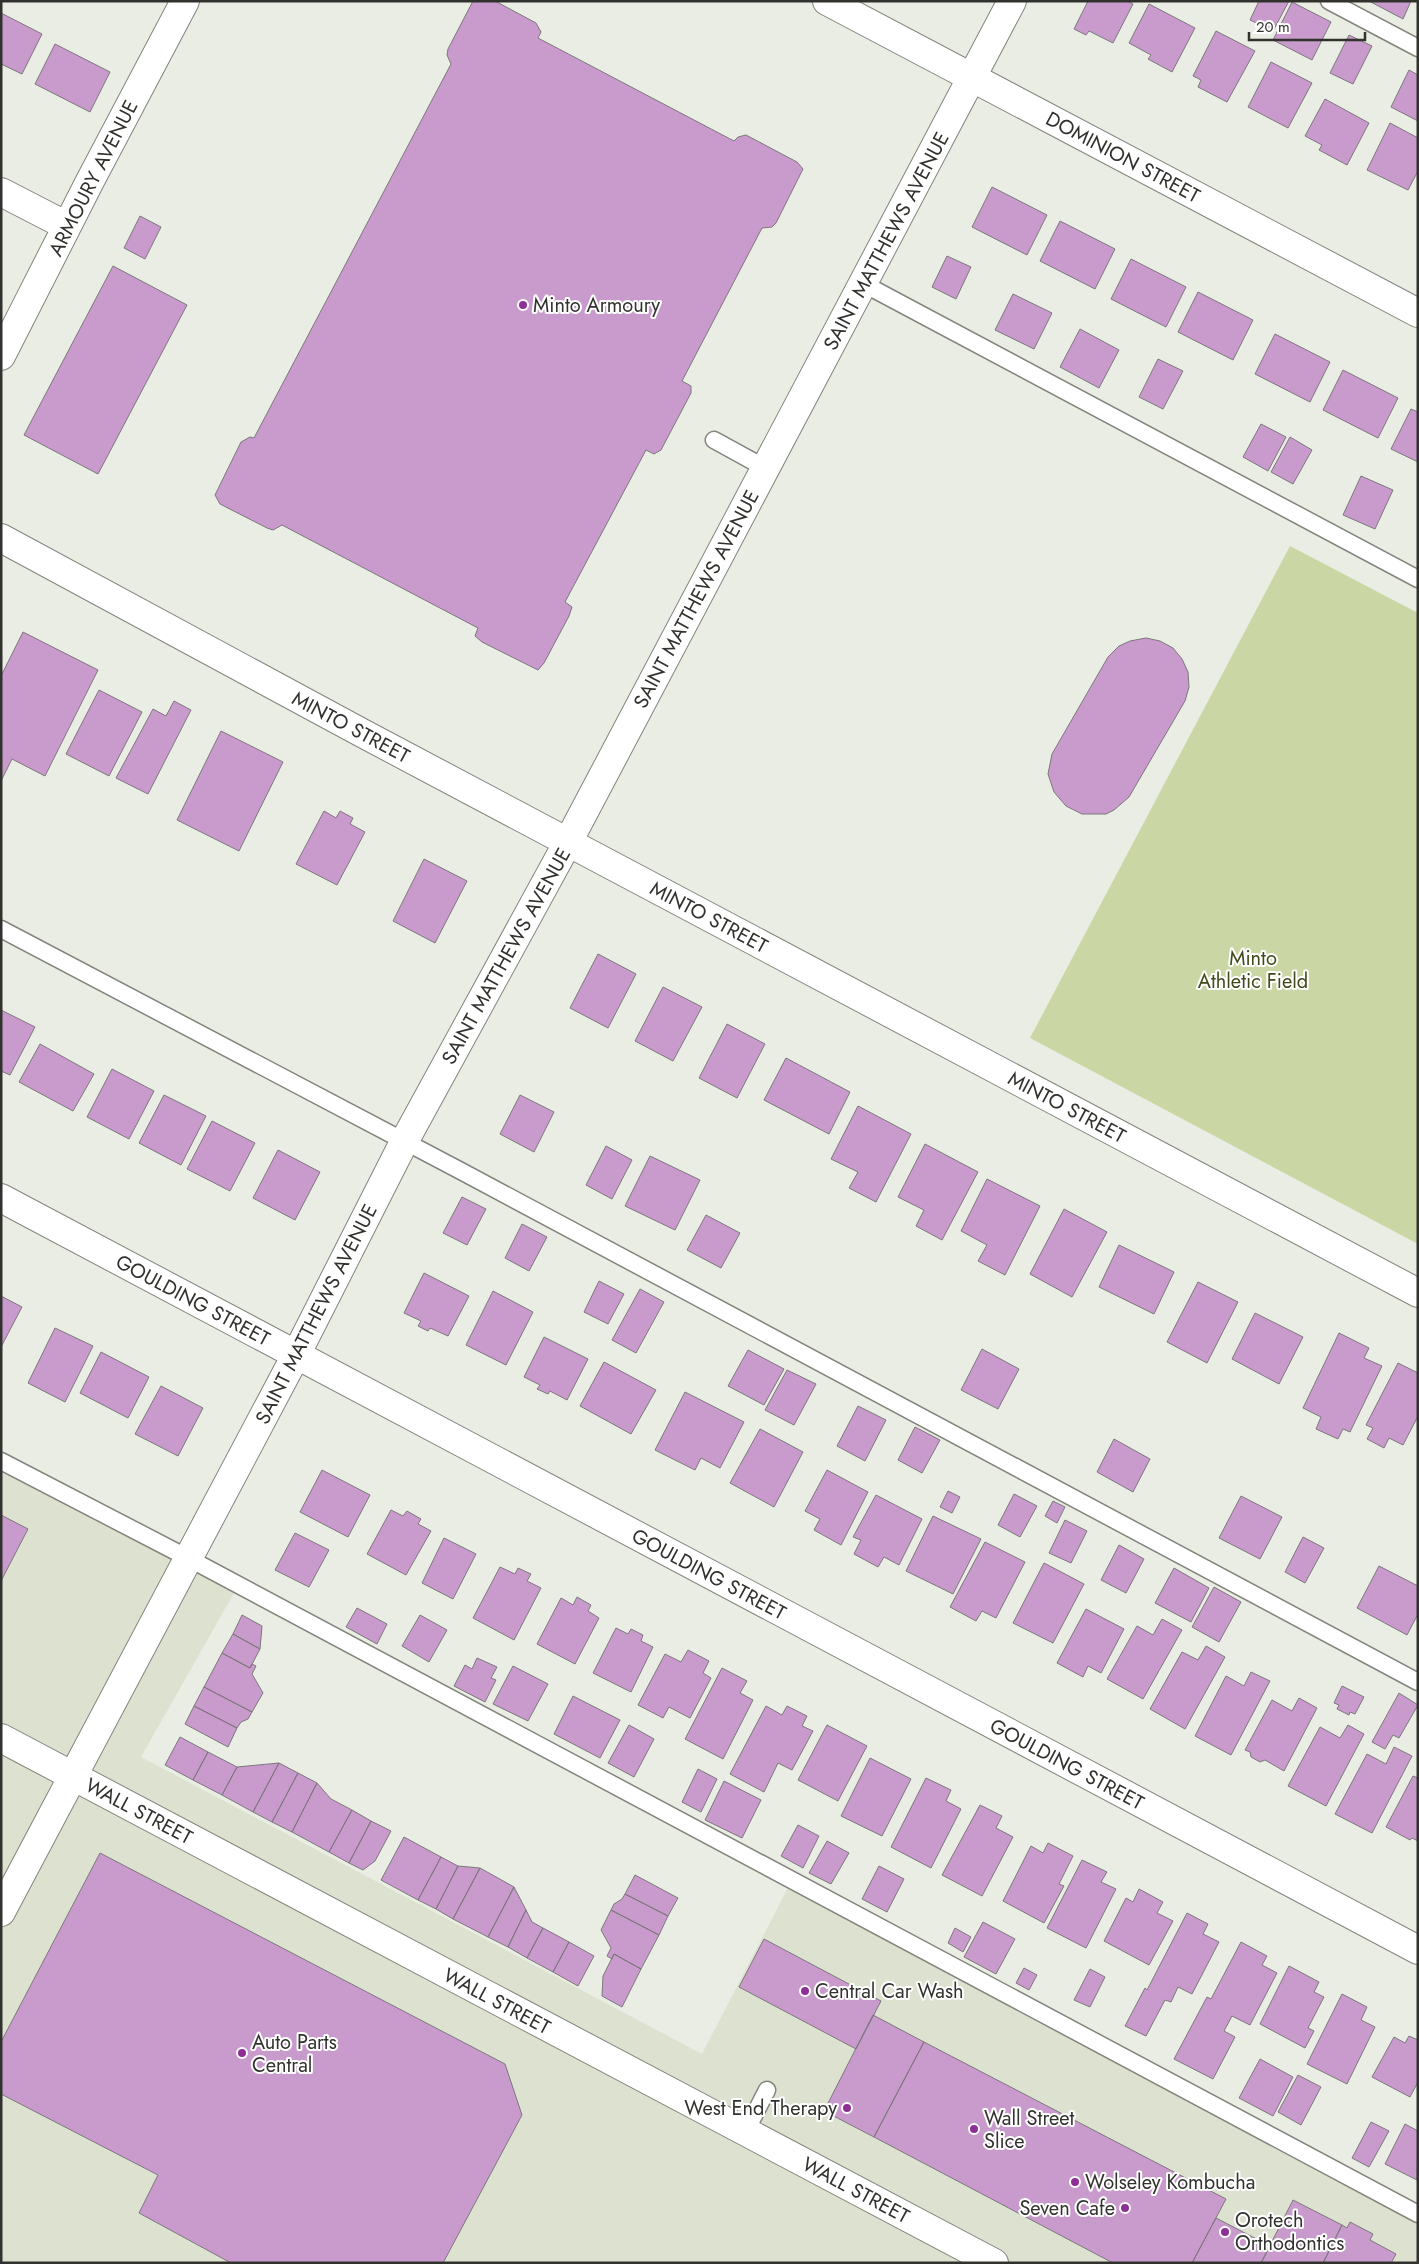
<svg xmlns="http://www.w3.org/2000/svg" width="1419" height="2264" viewBox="0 0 1419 2264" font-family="Jost,sans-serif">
<rect width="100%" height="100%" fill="#eaede3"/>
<!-- built -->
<path fill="#dde1d0" d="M1,1466L238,1586L141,1757L702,2054L791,1882L1418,2218V2263H1Z"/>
<!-- green -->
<path fill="#cbd6a5" d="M1290,546L1418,613V1244L1030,1038Z"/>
<!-- building -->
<path fill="#c99bcd" stroke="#7d777d" d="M473,1H495L536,23L541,32L538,38L734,141L738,137L746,135L797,162L803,169L776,223L772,227L762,228L682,381L691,386V393L661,450L654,454L646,450L565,602L572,607L569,616L544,663L538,670L482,642L475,636L478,628L282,525L273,530L267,528L220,504L215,495L241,442L250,437L254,438L451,64L447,55L448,49Z
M1088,1H1127L1133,4L1113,43L1089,31L1086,35L1074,29Z
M1259,1H1289L1273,31L1250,20Z
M1369,1H1411L1403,19Z
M1292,2L1331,22L1312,60L1273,40Z
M1149,4L1195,28L1172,72L1148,59L1151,55L1129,43Z
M1,13L42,34L22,74L1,64Z
M1216,31L1255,51L1227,102L1198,87L1201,80L1193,76Z
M1349,35L1372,46L1353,84L1330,73Z
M55,44L110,72L90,112L35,84Z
M1271,62L1312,83L1288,128L1248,107Z
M1409,70L1418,75V121L1391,107Z
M1325,99L1369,123L1347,165L1319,150L1322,145L1305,136Z
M1390,123L1418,138V171L1408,190L1367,170Z
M992,187L1047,215L1027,255L972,227Z
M140,216L161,227L145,259L124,248Z
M1060,221L1115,249L1095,289L1040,261Z
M947,256L971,267L956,299L932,287Z
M1131,259L1186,287L1166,327L1111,299Z
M113,266L187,305L98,474L24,435Z
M1198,292L1253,320L1233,360L1178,332Z
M1013,294L1052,313L1034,349L995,330Z
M1080,329L1119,350L1099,388L1060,367Z
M1275,334L1330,362L1310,402L1255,374Z
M1158,359L1183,371L1163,409L1139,397Z
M1343,370L1398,398L1378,438L1323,410Z
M1411,409L1418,412V462L1391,449Z
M1261,424L1286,437L1268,471L1243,457Z
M1290,437L1312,450L1293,484L1271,472Z
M1361,476L1393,490L1375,529L1343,515Z
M23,632L98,670L45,776L12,759L1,781V676Z
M1146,638L1160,641L1173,648L1182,659L1188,672L1189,687L1185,701L1129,797L1114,810L1106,814H1082L1066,806L1054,792L1048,774L1052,754L1108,657L1119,646L1130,641Z
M99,690L142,712L109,776L66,754Z
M174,701L191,710L148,794L116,778L153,709L166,716Z
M221,731L283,762L239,851L177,820Z
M324,811L336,818L340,811L353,818L350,824L365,832L337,885L296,864Z
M424,859L467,881L435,943L393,921Z
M598,954L636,974L608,1028L570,1008Z
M663,987L702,1007L673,1061L635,1041Z
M1,1010L35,1027L10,1075L1,1071Z
M727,1024L765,1044L737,1098L699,1078Z
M40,1044L94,1074L73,1111L19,1082Z
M786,1058L850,1092L829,1134L764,1100Z
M112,1069L154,1091L129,1139L87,1117Z
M164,1095L206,1116L181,1165L139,1143Z
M520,1095L554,1112L534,1152L500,1134Z
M858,1106L911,1134L876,1202L849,1188L858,1172L831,1159Z
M212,1121L255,1143L230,1191L187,1169Z
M925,1144L978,1172L942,1240L916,1226L924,1210L898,1197Z
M606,1146L632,1160L612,1199L586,1185Z
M278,1150L320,1172L295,1220L253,1198Z
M650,1156L700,1180L675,1230L625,1206Z
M987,1179L1040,1206L1005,1275L978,1261L987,1245L961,1231Z
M462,1197L486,1209L467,1245L443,1233Z
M1064,1209L1107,1232L1072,1297L1030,1274Z
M706,1215L740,1233L721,1268L687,1250Z
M522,1224L547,1237L529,1271L505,1258Z
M1119,1245L1174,1272L1154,1314L1099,1287Z
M424,1273L469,1296L448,1336L430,1328L428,1331L418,1326L421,1321L404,1313Z
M599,1281L624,1294L608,1324L584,1312Z
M1198,1282L1238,1302L1207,1363L1167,1342Z
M640,1289L664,1302L636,1353L612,1340Z
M493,1291L533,1312L506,1365L466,1345Z
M1,1296L22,1307L1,1347Z
M1255,1313L1303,1337L1279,1384L1232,1359Z
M55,1328L93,1346L65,1402L28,1383Z
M1339,1333L1369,1348L1364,1358L1382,1366L1350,1432L1343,1429L1338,1439L1316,1429L1321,1417L1303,1408Z
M544,1337L588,1359L567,1400L550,1391L548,1394L537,1389L540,1385L524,1377Z
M982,1349L1019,1369L998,1409L961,1390Z
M748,1350L784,1369L764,1405L728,1386Z
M101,1352L149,1377L128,1418L80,1393Z
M604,1362L656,1390L631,1434L580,1406Z
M1398,1363L1418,1373V1416L1403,1445L1389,1438L1384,1448L1367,1439L1373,1428L1366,1425Z
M787,1370L816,1384L794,1425L765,1410Z
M161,1386L203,1408L178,1456L135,1434Z
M685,1392L744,1422L720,1468L701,1458L695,1470L655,1450Z
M858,1406L886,1420L865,1461L837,1446Z
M915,1427L940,1440L922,1473L898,1460Z
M760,1429L803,1452L774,1507L730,1483Z
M1114,1439L1150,1459L1133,1492L1097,1472Z
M322,1470L370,1495L348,1537L300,1512Z
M827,1470L868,1492L841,1545L814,1530L820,1519L805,1511Z
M948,1491L960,1497L952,1513L940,1507Z
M1014,1494L1037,1506L1020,1537L998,1525Z
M876,1495L922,1519L899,1565L884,1557L878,1567L854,1554L861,1540L853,1537Z
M1241,1496L1282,1517L1260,1559L1219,1538Z
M1053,1501L1065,1507L1057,1523L1045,1516Z
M391,1510L403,1516L407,1511L421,1519L418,1524L431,1531L406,1575L367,1554Z
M1,1515L28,1529L1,1581Z
M933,1516L981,1539L953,1594L906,1571Z
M1065,1520L1087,1531L1071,1563L1049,1553Z
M295,1533L329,1550L309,1587L275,1570Z
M1303,1537L1324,1548L1305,1583L1285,1572Z
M444,1538L476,1554L453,1599L422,1583Z
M985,1542L1025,1562L996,1618L982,1611L976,1621L950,1607Z
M1119,1545L1144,1559L1126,1593L1101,1580Z
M1044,1563L1084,1584L1053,1643L1013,1623Z
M1379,1566L1418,1586V1614L1407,1635L1357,1608Z
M500,1567L515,1574L518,1568L531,1574L527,1581L541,1588L514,1640L473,1618Z
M1174,1568L1209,1588L1191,1622L1155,1603Z
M1214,1587L1241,1602L1219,1642L1192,1627Z
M577,1597L591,1605L588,1611L599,1618L575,1664L537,1644L561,1598L573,1605Z
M357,1608L387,1624L377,1644L346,1627Z
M1086,1609L1124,1629L1101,1673L1088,1666L1083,1677L1057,1663Z
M242,1615L262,1626L260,1649L233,1634Z
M420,1615L447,1630L429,1662L402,1646Z
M1162,1619L1182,1630L1143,1699L1107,1679L1137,1626L1153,1635Z
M616,1628L628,1634L631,1629L643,1635L641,1641L653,1647L631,1692L593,1673Z
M233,1634L260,1649L250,1668L222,1653Z
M1206,1646L1225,1657L1185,1729L1150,1709L1182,1652L1198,1660Z
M688,1650L709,1661L703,1673L711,1678L690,1718L669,1707L663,1718L638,1705L665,1654L681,1662Z
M222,1653L250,1668L252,1664L256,1666L252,1674L263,1693L252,1712L204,1687Z
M477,1658L497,1667L491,1678L496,1680L485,1702L454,1686L465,1665L472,1669Z
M513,1666L548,1684L528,1721L493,1704Z
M722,1668L747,1681L740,1693L753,1700L723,1759L685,1739Z
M1251,1672L1270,1681L1231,1755L1195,1736L1226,1676L1244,1686Z
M1342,1686L1364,1697L1355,1714L1350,1712L1349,1715L1337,1709L1339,1705L1334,1703Z
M204,1687L252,1712L248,1719L241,1722L237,1728L194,1706Z
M1399,1693L1418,1705L1399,1738L1393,1735L1385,1749L1372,1742Z
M573,1696L620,1720L600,1758L554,1734Z
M1299,1698L1317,1708L1284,1771L1265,1760L1260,1762L1251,1757L1250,1752L1245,1750L1272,1700L1292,1711Z
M194,1706L237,1728L228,1747L185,1724Z
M766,1706L782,1715L787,1706L807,1716L802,1726L813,1731L792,1770L778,1763L764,1792L730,1774Z
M629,1725L654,1739L634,1777L608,1763Z
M827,1725L867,1746L838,1801L798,1780Z
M1348,1725L1364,1734L1326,1806L1288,1786L1320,1727L1340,1738Z
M180,1737L208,1752L193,1780L165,1765Z
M1394,1747L1412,1756L1372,1833L1335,1814L1367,1754L1386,1764Z
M208,1752L237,1767L222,1795L193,1780Z
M870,1758L911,1779L882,1836L841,1816Z
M279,1763L298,1773L272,1822L253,1812Z
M279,1763L253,1812L222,1795L237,1767Z
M698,1769L717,1779L701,1812L682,1802Z
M298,1773L317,1783L292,1832L272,1822Z
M1413,1776L1418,1778V1841L1412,1838L1410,1840L1386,1827Z
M926,1778L951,1790L946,1801L961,1809L931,1868L891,1847Z
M724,1781L761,1800L742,1838L705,1820Z
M317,1783L331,1799L352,1810L329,1852L292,1832Z
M980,1805L1002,1816L996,1828L1013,1837L982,1896L942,1875Z
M352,1810L371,1821L349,1863L329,1852Z
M371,1821L391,1831L375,1861L363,1870L349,1863Z
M798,1825L819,1836L803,1868L781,1856Z
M404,1837L441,1857L418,1900L381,1880Z
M827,1841L849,1853L831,1884L809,1873Z
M1048,1843L1073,1856L1059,1884L1064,1886L1044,1923L1003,1901L1031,1846L1043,1853Z
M100,1853L505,2064L522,2115L443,2263H231L139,2213L158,2175L1,2094V2042Z
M441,1857L458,1866L436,1909L418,1900Z
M1082,1860L1107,1872L1101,1882L1116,1889L1086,1948L1047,1928Z
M458,1866L480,1868L453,1919L436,1909Z
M879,1866L904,1879L887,1912L862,1899Z
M480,1868L514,1887L488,1937L453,1919Z
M635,1875L678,1898L668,1916L625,1894Z
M514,1887L526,1910L508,1947L488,1937Z
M1139,1889L1163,1902L1157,1913L1173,1921L1149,1965L1104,1941L1126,1898L1133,1902Z
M625,1894L668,1916L659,1935L611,1910L614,1904L622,1899Z
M526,1910L532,1922L543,1928L527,1958L508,1947Z
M611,1910L659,1935L641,1969L614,1954L612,1959L607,1956L611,1948L601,1930Z
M1187,1913L1208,1924L1203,1934L1219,1942L1192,1994L1178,1987L1171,2002L1165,2000L1146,2036L1125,2026L1145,1988L1147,1990Z
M983,1922L1015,1939L996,1974L964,1957Z
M543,1928L569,1942L553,1972L527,1958Z
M955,1928L971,1937L963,1952L948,1943Z
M764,1939L881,2001L856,2049L739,1987Z
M569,1942L594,1956L578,1986L553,1972Z
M1241,1942L1267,1956L1262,1965L1277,1973L1250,2025L1232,2016L1224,2031L1235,2037L1213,2079L1174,2059L1207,1997L1211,1999Z
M614,1954L641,1969L622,2007L602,1996L603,1976Z
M1289,1966L1319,1982L1314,1992L1324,1997L1308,2028L1314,2031L1305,2048L1260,2024Z
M1024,1968L1037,1975L1029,1990L1016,1983Z
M1090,1969L1105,1977L1090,2007L1074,2000Z
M1342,1994L1367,2007L1361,2020L1375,2027L1347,2084L1307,2064Z
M873,2015L924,2042L874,2137L824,2111Z
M1409,2036L1418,2040V2082L1410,2097L1372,2077L1394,2037L1405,2043Z
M924,2042L1226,2199L1192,2263H1113L874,2137Z
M1260,2059L1293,2077L1273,2116L1239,2098Z
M1298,2075L1321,2087L1301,2125L1278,2112Z
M1371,2122L1389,2131L1369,2167L1352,2158Z
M1405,2124L1418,2131L1417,2180L1385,2164Z
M1293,2200L1342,2225L1323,2263H1261Z
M1216,2218L1270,2246L1261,2263H1192Z
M1350,2222L1373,2234L1370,2240L1396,2254L1391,2263H1323L1342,2225L1347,2228Z"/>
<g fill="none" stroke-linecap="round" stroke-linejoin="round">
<!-- lane casing -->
<g stroke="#83857c" stroke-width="19">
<path id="lane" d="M1329,1L1418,48
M864,284L1418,579
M714,440L765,468
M1,929L459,1170L1418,1682
M1,1461L188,1558L1418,2214
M746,2131L767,2090"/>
</g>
<!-- street casing -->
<g stroke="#83857c" stroke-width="30">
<path id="street" d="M827,1L1418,313
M1,192L67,226
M1,356L90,181L185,1
M1,538L364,734L1418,1293
M1,1198L1418,1950"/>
</g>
<!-- secondary casing -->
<g stroke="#83857c" stroke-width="30">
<path id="secondary" d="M1,1738L994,2263
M1,1912L296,1355L404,1142L568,842L1012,1"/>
</g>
<!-- lane -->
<use href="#lane" stroke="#fff" stroke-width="16"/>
<!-- street -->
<use href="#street" stroke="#fff" stroke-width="28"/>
<!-- secondary -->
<use href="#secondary" stroke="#fff" stroke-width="28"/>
</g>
<!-- markers -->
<g fill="#8e2f98" stroke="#fff" stroke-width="2">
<circle cx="523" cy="305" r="5"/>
<circle cx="805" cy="1991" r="5"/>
<circle cx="242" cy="2053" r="5"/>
<circle cx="847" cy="2108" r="5"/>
<circle cx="974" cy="2129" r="5"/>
<circle cx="1075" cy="2182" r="5"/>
<circle cx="1125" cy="2208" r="5"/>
<circle cx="1225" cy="2232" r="5"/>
</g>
<g text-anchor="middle" stroke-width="4" stroke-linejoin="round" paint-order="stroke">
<!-- street labels -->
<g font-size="20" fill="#31322e" stroke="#fff">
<text transform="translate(1123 157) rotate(28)" y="7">DOMINION STREET</text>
<text transform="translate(93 178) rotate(-63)" y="7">ARMOURY AVENUE</text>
<text transform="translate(886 241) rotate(-62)" y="7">SAINT MATTHEWS AVENUE</text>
<text transform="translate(696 599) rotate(-62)" y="7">SAINT MATTHEWS AVENUE</text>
<text transform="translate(351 727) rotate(28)" y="7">MINTO STREET</text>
<text transform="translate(709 917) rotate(28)" y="7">MINTO STREET</text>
<text transform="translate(506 956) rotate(-61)" y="7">SAINT MATTHEWS AVENUE</text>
<text transform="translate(1067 1107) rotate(28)" y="7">MINTO STREET</text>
<text transform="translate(193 1300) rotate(28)" y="7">GOULDING STREET</text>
<text transform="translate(316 1314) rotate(-63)" y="7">SAINT MATTHEWS AVENUE</text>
<text transform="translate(709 1574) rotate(28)" y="7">GOULDING STREET</text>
<text transform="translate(1067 1764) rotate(28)" y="7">GOULDING STREET</text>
<text transform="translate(139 1811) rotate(28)" y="7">WALL STREET</text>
<text transform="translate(497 2001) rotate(28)" y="7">WALL STREET</text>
<text transform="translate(856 2190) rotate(28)" y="7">WALL STREET</text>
</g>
<!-- poi labels -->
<g font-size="20" fill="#31322e" stroke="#fff" text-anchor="start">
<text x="533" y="312">Minto Armoury</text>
<text x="815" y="1998">Central Car Wash</text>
<text x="252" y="2049">Auto Parts<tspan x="252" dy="23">Central</tspan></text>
<text x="837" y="2115" text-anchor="end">West End Therapy</text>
<text x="984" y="2125">Wall Street<tspan x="984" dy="23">Slice</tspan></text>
<text x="1085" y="2189">Wolseley Kombucha</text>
<text x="1115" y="2215" text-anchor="end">Seven Cafe</text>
<text x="1235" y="2227">Orotech<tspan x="1235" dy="23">Orthodontics</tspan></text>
</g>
<!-- park labels -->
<g font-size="20" fill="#41491a" stroke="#fff">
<text x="1253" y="965">Minto<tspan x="1253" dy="23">Athletic Field</tspan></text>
</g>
</g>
<!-- border -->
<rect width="1419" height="2264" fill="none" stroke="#31322e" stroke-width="5"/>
<!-- scale -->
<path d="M1249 32v8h116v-8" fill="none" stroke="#31322e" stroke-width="2.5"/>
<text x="1256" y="32" font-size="15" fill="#31322e" stroke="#ffffff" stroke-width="4" paint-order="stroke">20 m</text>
</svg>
